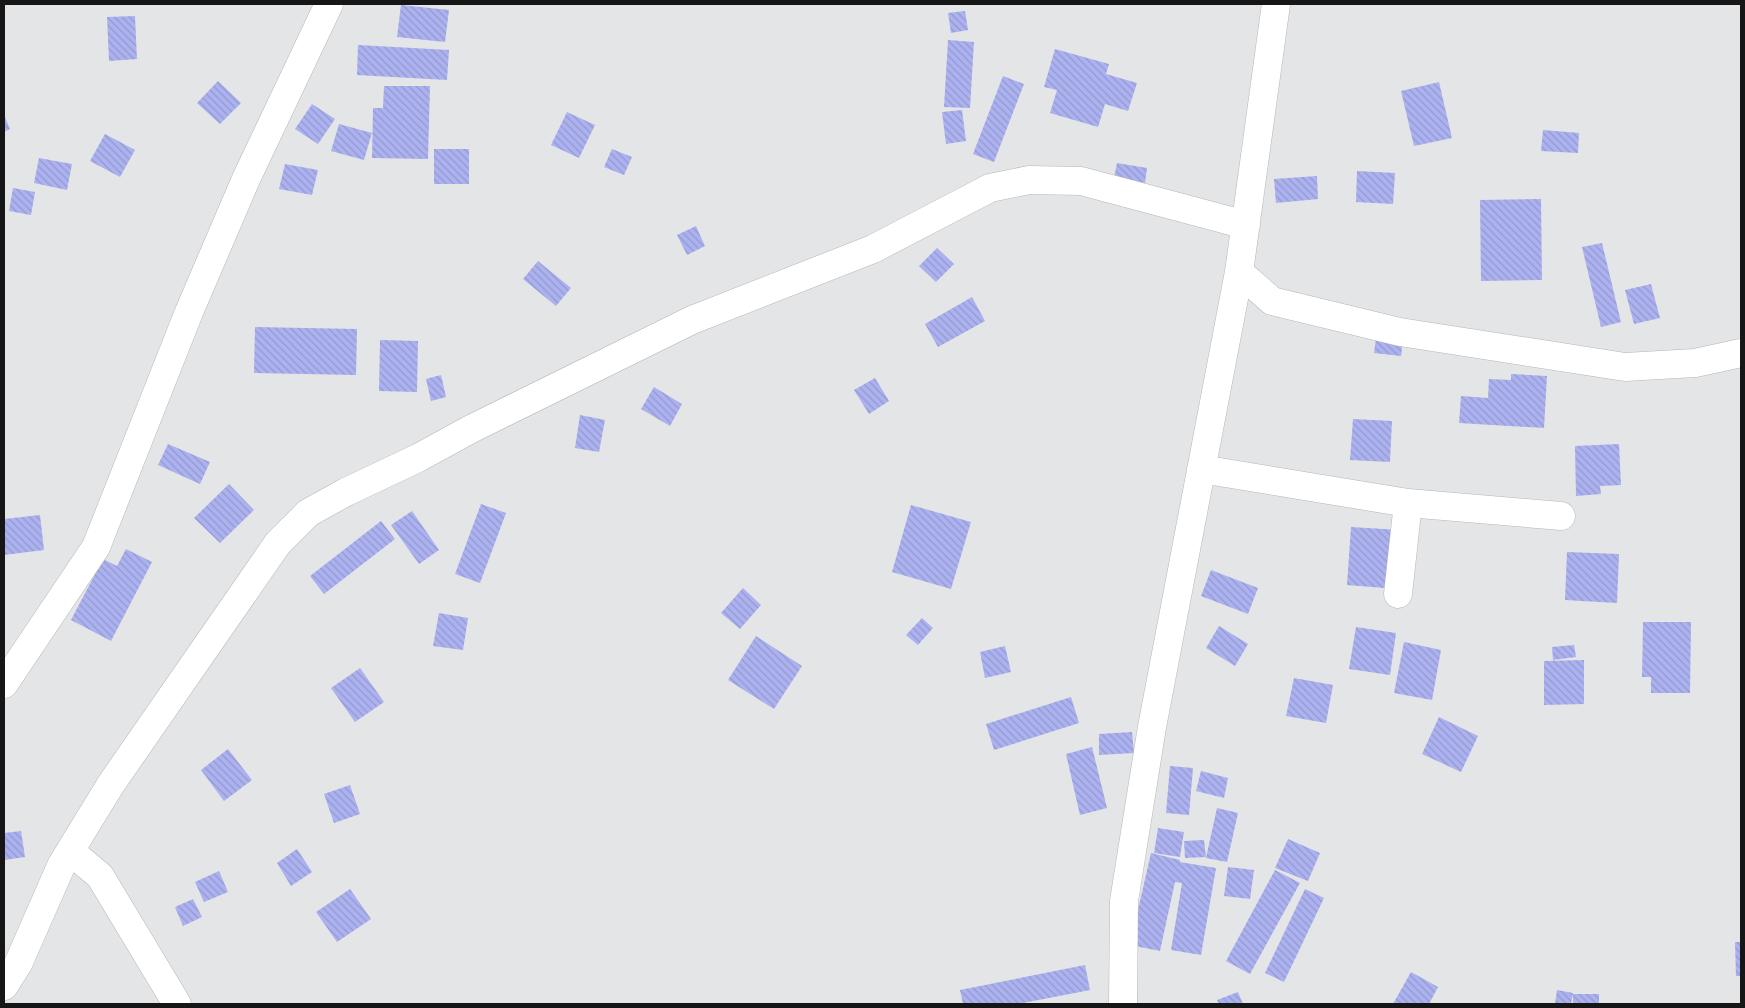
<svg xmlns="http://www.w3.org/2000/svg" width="1745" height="1008" viewBox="0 0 1745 1008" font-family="Inter,sans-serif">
<defs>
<pattern id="building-back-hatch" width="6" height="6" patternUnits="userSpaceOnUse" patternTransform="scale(1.25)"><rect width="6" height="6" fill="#acb2f0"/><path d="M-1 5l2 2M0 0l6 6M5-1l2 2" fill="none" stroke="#9398cd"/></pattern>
</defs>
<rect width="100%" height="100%" fill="#e4e5e7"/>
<!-- building -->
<path fill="url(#building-back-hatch)" d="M401,5L449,10L445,42L397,37Z
M965,11L968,30L951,33L948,13Z
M135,16L137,59L109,61L107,17Z
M948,40L974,42L970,108L944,107Z
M358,45L449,50L447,80L357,75Z
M1055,49L1109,64L1106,74L1137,83L1128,111L1105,104L1098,127L1050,113L1057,90L1044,87Z
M1003,76L1024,84L994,162L973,154Z
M218,81L241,103L220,124L197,103Z
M1439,82L1452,138L1414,146L1401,91Z
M384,86H430L428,159L372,158L373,108H383Z
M312,104L335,119L318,144L295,129Z
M962,110L966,141L946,144L942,112Z
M567,112L595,125L579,158L551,145Z
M4,115L10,129L4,132Z
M339,124L372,133L364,160L331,151Z
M1543,130L1579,133L1578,153L1541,151Z
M105,134L135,150L120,177L90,161Z
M434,149H469V184H434Z
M612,149L632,157L624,175L604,167Z
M39,158L72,164L67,190L34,183Z
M1117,163L1147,168L1145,183L1114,178Z
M285,164L318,170L312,195L279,189Z
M1357,171L1395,173L1393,204L1356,202Z
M1317,176L1318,199L1276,203L1274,179Z
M13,188L35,192L31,215L9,211Z
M1541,199L1542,280L1481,281L1480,200Z
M696,226L705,246L687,255L677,235Z
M1602,243L1621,322L1601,327L1582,247Z
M937,248L954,264L936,282L919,266Z
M538,261L571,288L556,306L523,279Z
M1651,284L1660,318L1634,324L1625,290Z
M972,297L985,321L938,347L925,324Z
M255,327L357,329L356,375L254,373Z
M1376,338L1403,340L1401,356L1374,353Z
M380,340L418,341L417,392L379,391Z
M1511,374L1547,376L1544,428L1459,423L1461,396L1488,398L1489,379L1511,380Z
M441,375L446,397L431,401L426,379Z
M875,378L889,401L869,414L854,390Z
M654,387L682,404L670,426L641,409Z
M580,415L605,420L599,452L575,448Z
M1353,419L1392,421L1390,462L1350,460Z
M168,444L210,462L200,484L158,465Z
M1619,444L1621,485L1600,486L1601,494L1576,496L1575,446Z
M229,484L254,510L220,543L194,518Z
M481,504L506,513L480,583L455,574Z
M911,505L971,522L951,589L892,572Z
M412,511L439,550L419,564L391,525Z
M40,515L44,550L4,555V519Z
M381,521L395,539L324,594L310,576Z
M1351,527L1400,530L1397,589L1347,585Z
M126,549L152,562L111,641L71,620L103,559L117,566Z
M1567,552L1619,554L1617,603L1565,600Z
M1211,570L1258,588L1248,614L1201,596Z
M743,588L761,605L740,629L721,613Z
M439,613L468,618L463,650L433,646Z
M922,618L933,628L918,645L906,635Z
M1643,622H1691L1690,693H1651V677H1642Z
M1219,626L1248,644L1235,666L1206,648Z
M1356,627L1396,633L1390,675L1349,669Z
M756,636L802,666L774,709L728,680Z
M1404,642L1441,650L1432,700L1394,693Z
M1574,645L1576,657L1553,660L1552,647Z
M1005,646L1011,672L985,678L980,652Z
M1584,660V704L1544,705V661Z
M360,668L384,702L355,722L331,688Z
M1294,678L1333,685L1326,723L1286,716Z
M1071,697L1079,723L994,750L986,724Z
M1439,717L1478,736L1461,772L1422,754Z
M1132,732L1134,753L1099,755V734Z
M1092,747L1107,808L1080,815L1066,754Z
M228,749L252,780L224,801L201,770Z
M1170,766L1193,768L1189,815L1166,813Z
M1201,771L1228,778L1224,798L1196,791Z
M350,785L360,814L334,823L324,794Z
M1217,808L1238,813L1227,862L1206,858Z
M1158,828L1184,832L1180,857L1154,853Z
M21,831L25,857L4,860V833Z
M1288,839L1320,853L1308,881L1275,868Z
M1204,840L1206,857L1185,858L1184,841Z
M297,849L312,872L291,886L277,863Z
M1151,853L1180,860V862L1216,868L1201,955L1171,950L1182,883L1175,882L1160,951L1130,945Z
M1228,867L1254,870L1250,899L1224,896Z
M1275,870L1300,883L1250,974L1226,961Z
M219,871L228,892L204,902L195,882Z
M350,889L371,919L337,942L316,912Z
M1305,889L1324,898L1284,982L1265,973Z
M193,899L202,917L183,926L175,907Z
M1735,942H1741V976H1736Z
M1085,965L1090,990L1018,1004H963L960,990Z
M1411,972L1438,987L1429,1004H1393Z
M1557,990L1573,993L1571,1004H1555Z
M1238,992L1243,1004H1219L1217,1000Z
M1573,994H1599V1004H1573Z"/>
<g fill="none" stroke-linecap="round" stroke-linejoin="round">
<!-- street casing -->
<g stroke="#b6b6b9" stroke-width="29">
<path id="street" d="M1239,272L1272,301L1400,332L1625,367L1695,363L1741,353
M1201,469L1408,503L1561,516
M1398,594L1408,503
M4,684L96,547L189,312L246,179L329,4
M70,851L100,876L177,1004
M4,986L18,964L62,864L111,784L278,543L308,513L346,492L418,458L471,429L692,320L873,249L990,188L1029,180L1081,181L1246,225
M1123,1004L1124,901L1152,727L1239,272L1276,4"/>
</g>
<!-- street -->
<use href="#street" stroke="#fff" stroke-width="28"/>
</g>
<!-- border -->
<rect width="1745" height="1008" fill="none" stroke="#161617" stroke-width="10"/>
</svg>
